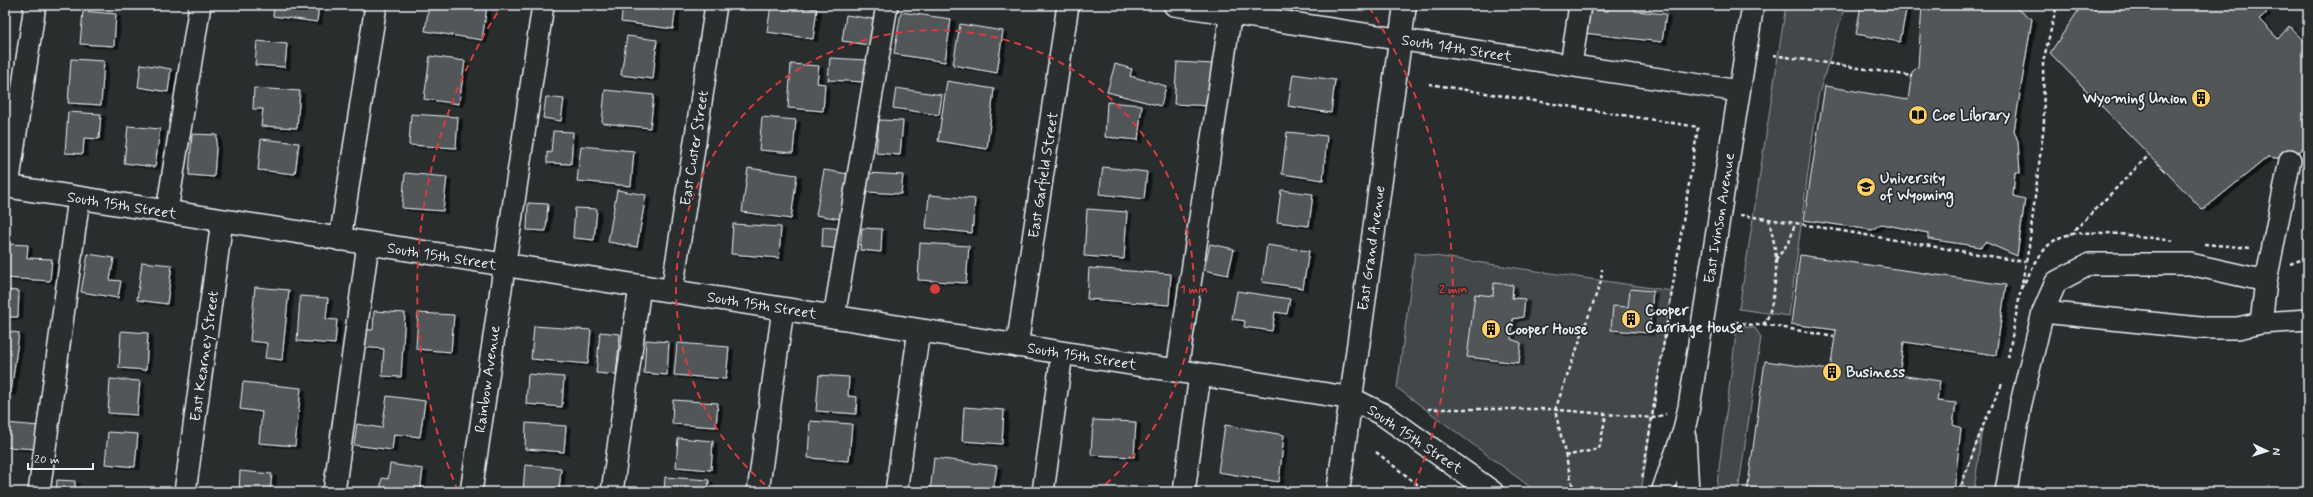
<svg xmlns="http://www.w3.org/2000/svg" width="2313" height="497" viewBox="0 0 2313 497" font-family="Mynerve,sans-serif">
<defs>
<filter id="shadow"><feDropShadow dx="4.5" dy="2.5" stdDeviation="0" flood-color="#0009"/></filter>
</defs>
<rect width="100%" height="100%" fill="#2a2d2e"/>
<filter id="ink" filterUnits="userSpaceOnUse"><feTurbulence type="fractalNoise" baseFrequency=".025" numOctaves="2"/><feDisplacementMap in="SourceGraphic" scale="8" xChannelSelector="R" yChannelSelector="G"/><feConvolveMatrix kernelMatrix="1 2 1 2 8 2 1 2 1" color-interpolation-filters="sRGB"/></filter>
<g filter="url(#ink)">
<!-- green -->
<path fill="#424648" stroke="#959ca0" d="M1786,5H1845L1818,97L1789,316L1739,309Z
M1415,253L1672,291L1641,492H1537L1397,388Z
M1737,326L1755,328L1761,337L1738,492H1716Z
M1982,428L1974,492H1958Z"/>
<!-- building -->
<path fill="#535759" stroke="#e8f1f8" filter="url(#shadow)" d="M274,5H319L317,22L273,16Z
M429,5L487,6L482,40L425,31Z
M623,5H676L673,29L621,22Z
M771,5H792L817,9L813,39L767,32Z
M1608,5H1635V11L1666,14L1662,42L1583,33L1586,9L1608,11Z
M1861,5H1907L1900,42L1856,34Z
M1922,5H2018L2017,9L2032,19L2014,131L2018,141L2020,173L2015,172L2013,196L2025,199L2017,256L1985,242L1981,247L1928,239V233L1881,224L1872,230L1804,220L1825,86L1908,100L1912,72L1918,67Z
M2082,5H2259L2267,13L2259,19L2278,39L2289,26L2308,45V143L2290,160L2268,157L2203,210L2050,53Z
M83,11L116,14L114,46L80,44Z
M901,12L951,19L945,62L894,54Z
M846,15L880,20L876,46L842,41Z
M960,24L1003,31L997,73L953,65Z
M627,36L657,40L653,79L621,75Z
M257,41L287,44L285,67L255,65Z
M430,56L465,61L459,104L424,99Z
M830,58L866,60L865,82L828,80Z
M71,59L104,61L101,105L68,103Z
M1177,62L1213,64L1210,106L1174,104Z
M141,64L171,69L168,92L138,87Z
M791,64L819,66L817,83L825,84L823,111L788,108Z
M1115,64L1132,69L1130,76L1166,86L1161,106L1107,92Z
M1293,74L1335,80L1331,113L1288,106Z
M947,81L994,89L987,149L938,141Z
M254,88L300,91L297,128L261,126L263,109H253Z
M896,88L942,95L939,115L893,108Z
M605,90L654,95L650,128L602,123Z
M546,97L564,99L561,121L543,118Z
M1107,102L1142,105L1138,140L1105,137Z
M68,112L101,114L99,139L84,138L83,154L65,153Z
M411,114L458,117L456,148L409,145Z
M762,117L796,120L793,153L759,150Z
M879,120L903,121L900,155L876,153Z
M128,126L160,129L155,167L124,163Z
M553,131L573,132L571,164L547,163V152L551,153Z
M1287,132L1327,136L1323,180L1282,174Z
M192,134L217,135L214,177L189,175Z
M261,139L299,143L295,174L258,170Z
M581,146L634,151L631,186L577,181Z
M1103,167L1147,172L1144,199L1099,194Z
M748,168L797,175L791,219L742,212Z
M824,170L848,174L841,219L816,215Z
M405,173L447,177L443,211L402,208Z
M868,173L903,175L901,194L867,192Z
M617,190L646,195L637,247L608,242Z
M1281,190L1313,194L1309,226L1277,222Z
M929,195L975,199L972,233L926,228Z
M528,203L548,204L546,231L527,230Z
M575,208L597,209L594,240L573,238Z
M1087,209L1127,212L1124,259L1084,256Z
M733,224L781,227L779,258L731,254Z
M823,227L843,229L842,249L822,247Z
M862,228L882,229L881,252L860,250Z
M920,243L969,246L966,283L918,280Z
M5,244L28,245L27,258L52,259L50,281L5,278Z
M1210,244L1234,249L1228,275L1204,270Z
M1267,245L1309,251L1303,288L1262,282Z
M88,254L114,258L110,280L121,281L118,298L81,292Z
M1800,255L2006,285L1996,355L1904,342L1899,375L1940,381L1937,401L1956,403L1953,425L1961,428L1954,492H1747L1765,361L1830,370L1836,330L1791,324Z
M142,262L172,265L167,304L137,300Z
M1089,268L1171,274L1169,305L1087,299Z
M1494,283L1513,285L1512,298L1525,299L1523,317L1513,319L1511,339L1521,343L1519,363L1467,357L1475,294L1493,296Z
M255,287L289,290L282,360L265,358L267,343L250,341Z
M1630,289L1653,291L1649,333L1611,330L1613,306L1628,307Z
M5,290L19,291L18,317H5Z
M1237,291L1290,299L1287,314L1275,312L1272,331L1244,327L1245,321L1232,319Z
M300,296L328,298L326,319L337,320L335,344L297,341Z
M374,311L405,313L401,377L382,376L384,349L360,347L361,329L373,330Z
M418,313L454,315L451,352L416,349Z
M534,326L591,330L588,364L531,359Z
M5,331L19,333L11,393L5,392Z
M121,331L148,333L146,370L119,368Z
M600,332L620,334L616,375L596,373Z
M646,340L669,342L667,375L644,373Z
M677,343L729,347L726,379L674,375Z
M528,374L564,377L562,407L526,404Z
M819,375L849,377L848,396L857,397L856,414L816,411Z
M110,379L140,381L137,415L108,413Z
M243,382L301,388L295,446L259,443L262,412L240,409Z
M387,396L425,401L420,437L394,434L392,450L354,445L357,424L382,428Z
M673,400L718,403L716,427L672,424Z
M964,407L1004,410L1002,444L962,441Z
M1093,420L1136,422L1134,457L1091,455Z
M810,421L852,424L849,461L808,458Z
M5,423L40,426L38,449L5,447Z
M526,423L566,426L564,452L525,449Z
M1225,425L1284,435L1279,482L1218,472Z
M108,432L138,434L135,467L105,464Z
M678,438L713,441L711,470L676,467Z
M934,458L997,466L993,492H930Z
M390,464L423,469L420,492H380L382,478L388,479Z
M525,465L561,468L559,492H523Z
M240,471L272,474L270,492H239Z
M665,477L709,480L708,492H664Z
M57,480L75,481V492H56Z"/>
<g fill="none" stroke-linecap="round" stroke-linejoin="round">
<!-- minor casing -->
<g stroke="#e8f1f8" stroke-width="24">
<path id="minor" d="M1174,5L1739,91
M1571,65L1580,5
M8,186L35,5
M167,211L200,5
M340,240L376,5
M2266,281L2290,160
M672,291L716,5
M2043,312L2200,328H2238L2261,323L2308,320
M834,317L887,5
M1017,346L1068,5
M1177,371L1232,5
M1685,437L1688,492
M39,492L79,198
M185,492L222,221
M334,492L368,244
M471,492L543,5
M612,492L640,286
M758,492L783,309
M896,492L919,330
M1043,492L1062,353
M1184,492L1200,375
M1662,492L1684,430L1689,407L1753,5
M2006,492L2021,403L2043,312L2056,282L2090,264H2190L2266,281L2261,323"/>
</g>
<!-- major casing -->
<g stroke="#e8f1f8" stroke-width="25">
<path id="major" d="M5,186L1350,398L1384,415L1492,492
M1338,492L1405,5"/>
</g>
<!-- path -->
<path stroke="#e8f1f8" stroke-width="2.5" stroke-dasharray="4 3" stroke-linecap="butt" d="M1773,55L1912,76
M1429,84L1698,127L1642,480
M1740,215L1795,223L2025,262
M2070,235L2149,155
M2204,244L2251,248
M1776,260L1790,240L1795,223
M2290,264L2303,259L2308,251
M2021,288C2031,273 2040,248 2057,239C2081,225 2147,238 2175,241
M1735,322C1743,323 1756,327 1763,324C1772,320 1777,272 1776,262C1776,248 1772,234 1769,219
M1763,324L1834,337
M2008,358L2029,246L2044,124L2043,62L2057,5
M1428,409H1547L1653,418L1666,414
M1376,452L1427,492
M1565,456L1599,449L1606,415
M1574,492L1555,410L1601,281L1602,269
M1959,492L1982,428L2002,384"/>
<!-- minor -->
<use href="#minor" stroke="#2a2d2e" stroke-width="21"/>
<!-- major -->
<use href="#major" stroke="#2a2d2e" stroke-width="22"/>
</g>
</g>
<!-- distance rings -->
<g fill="none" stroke="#d83c3d" stroke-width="2" stroke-dasharray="7 5">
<path d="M774 492A259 259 0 1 1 1096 492"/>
<path d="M458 491A518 518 0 0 1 501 7M1369 7A518 518 0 0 1 1412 491"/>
</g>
<!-- icons -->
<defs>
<g id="building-disc" transform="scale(1)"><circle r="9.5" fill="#ffd166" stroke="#2a2d2e"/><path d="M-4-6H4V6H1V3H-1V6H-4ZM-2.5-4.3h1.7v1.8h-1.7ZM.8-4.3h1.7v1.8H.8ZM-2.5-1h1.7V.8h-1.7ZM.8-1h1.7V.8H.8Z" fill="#111"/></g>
<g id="library-disc" transform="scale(1)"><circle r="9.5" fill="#ffd166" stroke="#2a2d2e"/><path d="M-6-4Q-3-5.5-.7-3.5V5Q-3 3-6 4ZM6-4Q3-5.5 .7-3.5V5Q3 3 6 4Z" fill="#111"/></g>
<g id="university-disc" transform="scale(1)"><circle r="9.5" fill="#ffd166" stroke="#2a2d2e"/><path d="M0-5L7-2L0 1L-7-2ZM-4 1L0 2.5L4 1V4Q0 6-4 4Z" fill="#111"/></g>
</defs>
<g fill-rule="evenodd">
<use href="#building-disc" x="2201" y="98"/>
<use href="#library-disc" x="1918" y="115"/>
<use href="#university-disc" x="1866" y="187"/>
<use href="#building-disc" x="1631" y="319"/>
<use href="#building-disc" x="1491" y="329"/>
<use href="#building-disc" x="1832" y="372"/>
</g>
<g text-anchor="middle" stroke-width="3.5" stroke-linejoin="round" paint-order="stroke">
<!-- street labels -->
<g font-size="15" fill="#e8f1f8" stroke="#2a2d2e">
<text transform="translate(1457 48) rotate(9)" y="5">South 14th Street</text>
<text transform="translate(694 148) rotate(-81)" y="5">East Custer Street</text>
<text transform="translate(1043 175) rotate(-81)" y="5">East Garfield Street</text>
<text transform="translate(122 205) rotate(9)" y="5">South 15th Street</text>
<text transform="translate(1719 218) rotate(-81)" y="5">East Ivinson Avenue</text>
<text transform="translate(1371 248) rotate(-82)" y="5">East Grand Avenue</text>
<text transform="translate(442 256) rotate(9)" y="5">South 15th Street</text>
<text transform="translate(762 305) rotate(9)" y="5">South 15th Street</text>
<text transform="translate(204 356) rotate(-82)" y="5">East Kearney Street</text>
<text transform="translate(1082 356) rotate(9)" y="5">South 15th Street</text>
<text transform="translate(487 379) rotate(-82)" y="5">Rainbow Avenue</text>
<text transform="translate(1415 439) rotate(34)" y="5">South 15th Street</text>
</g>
<!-- poi labels -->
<g font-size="15" font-weight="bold" fill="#e8f1f8" stroke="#2a2d2e" text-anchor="start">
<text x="2187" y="103" text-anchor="end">Wyoming Union</text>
<text x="1932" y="120">Coe Library</text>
<text x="1880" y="183">University<tspan x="1880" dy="17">of Wyoming</tspan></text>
<text x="1645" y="315">Cooper<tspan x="1645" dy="17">Carriage House</tspan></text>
<text x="1505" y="334">Cooper House</text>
<text x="1846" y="377">Business</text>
</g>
</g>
<circle cx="935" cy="289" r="6" fill="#d83c3d" stroke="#2a2d2e" stroke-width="2"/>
<g font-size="12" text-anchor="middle" font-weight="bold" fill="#d83c3d" stroke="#2a2d2e" stroke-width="3.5" stroke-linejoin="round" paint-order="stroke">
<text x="1194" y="293">1 min</text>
<text x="1453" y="293">2 min</text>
</g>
<!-- margin -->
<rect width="2313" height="497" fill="none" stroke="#2a2d2e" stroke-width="20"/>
<rect x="10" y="10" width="2293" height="477" fill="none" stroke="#e8f1f8" stroke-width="1.5" filter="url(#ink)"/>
<!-- north arrow -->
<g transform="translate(2267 451) rotate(94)" stroke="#2a2d2e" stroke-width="3" paint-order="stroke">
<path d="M0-3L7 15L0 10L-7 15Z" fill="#e8f1f8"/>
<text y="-6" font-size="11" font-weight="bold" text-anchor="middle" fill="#e8f1f8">N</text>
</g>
<!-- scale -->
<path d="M28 463v6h65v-6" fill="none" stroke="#e8f1f8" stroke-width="2"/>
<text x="34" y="463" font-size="12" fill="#e8f1f8" stroke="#2a2d2e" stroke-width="3" paint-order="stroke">20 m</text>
</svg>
